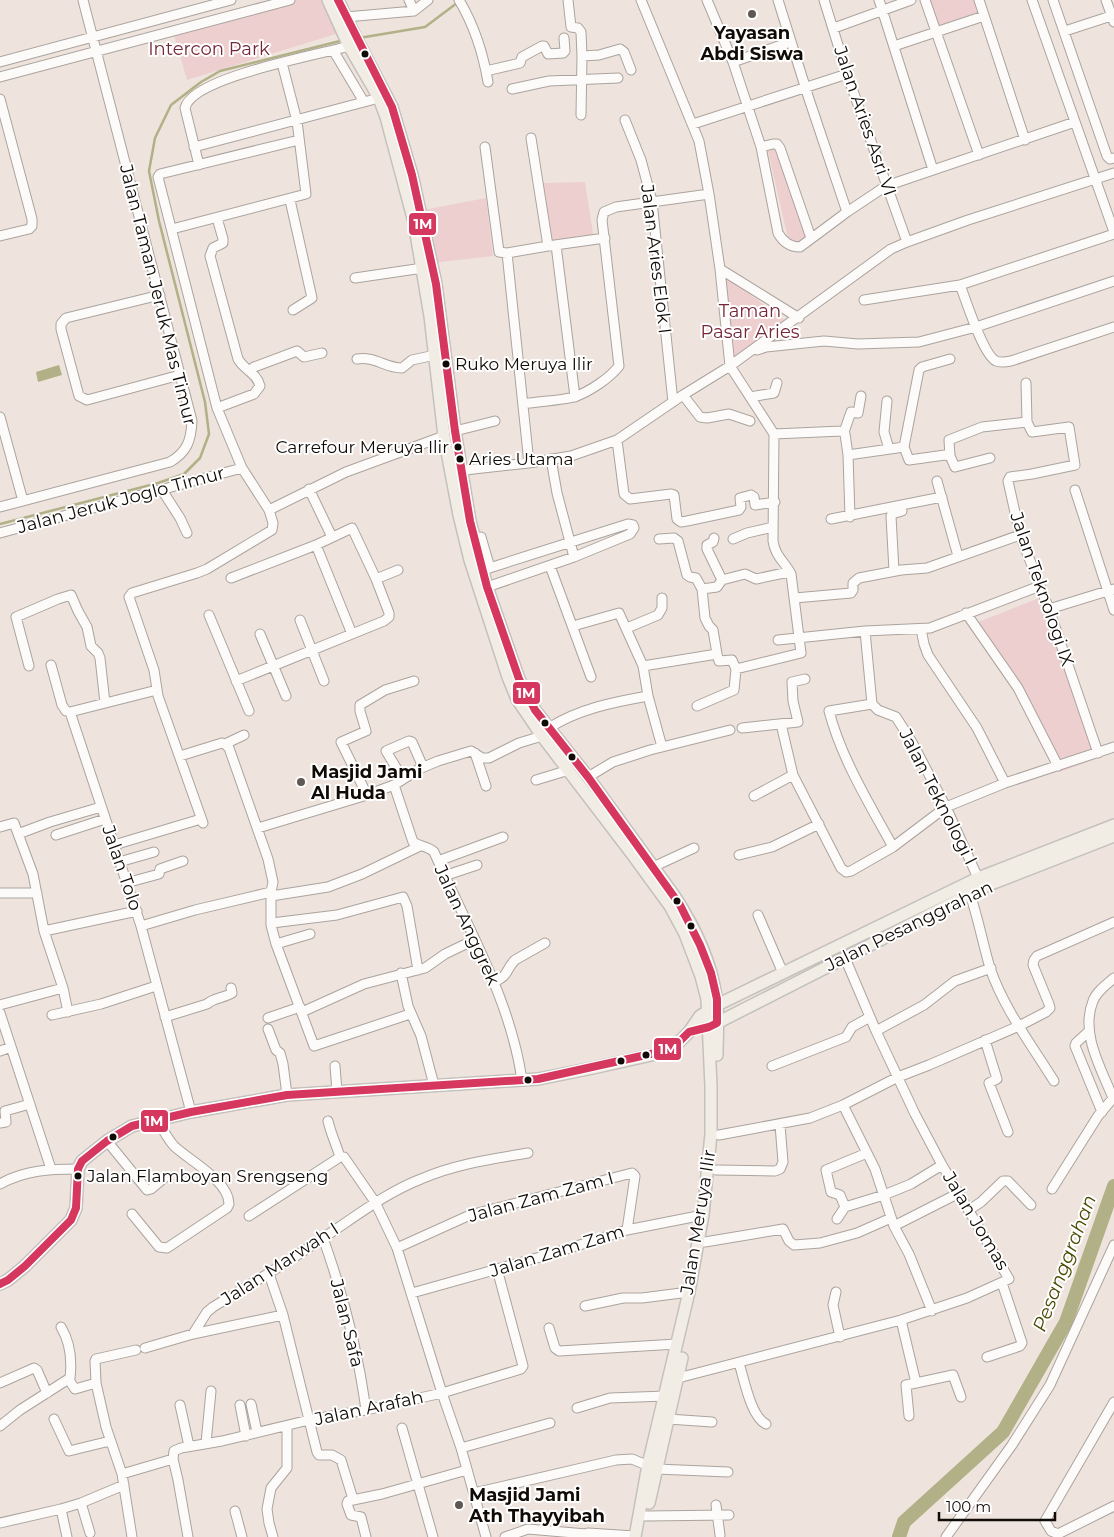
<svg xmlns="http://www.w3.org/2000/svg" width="1114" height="1537" viewBox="0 0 1114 1537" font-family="Montserrat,sans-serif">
<rect width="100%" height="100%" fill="#eee4dd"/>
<!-- green -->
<path fill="#edcfcf" d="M297,0H324L339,33L187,80L174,35Z
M929,0H974L979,16L938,30Z
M777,148L809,238L796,249L789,243L768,151Z
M585,182L594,240L550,246L543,183Z
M486,198L493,256L432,263L423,210Z
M724,275L786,321L733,360Z
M1039,598L1096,759L1060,772L1022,692L976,623Z"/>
<!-- water -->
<path fill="#b2b086" d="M59,365L62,375L38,382L36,372Z"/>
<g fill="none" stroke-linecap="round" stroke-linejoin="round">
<!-- stream -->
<path stroke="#b2b086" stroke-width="2.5" d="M359,38L425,27L457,3
M0,524L158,483L184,474L200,458L209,434L205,402L159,221L149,171L155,138L171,105L201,82L220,71L344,40"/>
<!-- river -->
<path stroke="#b2b086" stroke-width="14" d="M899,1537L904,1522L1003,1432L1066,1322L1114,1186"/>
<!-- minor casing -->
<g stroke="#aba39d" stroke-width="11">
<path id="minor" d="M409,0L414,11
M459,0C474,25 483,53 488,82
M568,0L571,27L578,28L581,32L582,56L599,55L620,49L624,52L631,70
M641,0L699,141L709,194L720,269L730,366L774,434L773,541C775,556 785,562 791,574L801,653L736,669L732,660L719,661L717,654L643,666L648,696L662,747
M707,0L733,62L761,147L778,233C783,242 790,247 800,247L847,212L886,186L1075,122
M778,0L809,99L847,212
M824,0L847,74L907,242
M879,0L933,170
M925,0L979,155
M979,0L1025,140
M1032,0L1114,232
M1053,0L1107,156L1110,159L1114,158
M1106,0L1114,22
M346,17L414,11L428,0
M834,28L911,0
M1065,31L1114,15
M894,46L984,16
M333,50L364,102
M0,62L231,0
M733,62L790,42
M486,71L520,63L522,57L542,46H544L548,54L563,53L565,51L564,38
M0,77L290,0
M512,89L549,81L618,78
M0,99L32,219V226L29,229L0,236
M581,115L582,56
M625,120L641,160L652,201L673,402
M693,124L847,74
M531,138L548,246
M194,147L379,98
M485,147L499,252L507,253L548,246L605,238
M761,147L773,144H777L780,148L811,238
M199,165L185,108C192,77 319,55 349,46
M290,200L312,298L293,310
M217,218L223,239V243L213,248L210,256L238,359C244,370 257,373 260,386L254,394L217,408
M172,229L306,194L297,121L282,63
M556,245L575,397
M507,253L529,463
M720,269L799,318
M355,278L423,268
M960,285C966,300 983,355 996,361C1001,363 1006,362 1011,361L1114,327
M160,295L66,318L61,324V329L79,396L87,400L180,375
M864,300L960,285L1114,234
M757,350L766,347L824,341L858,344L919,342L976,327L1114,281
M357,359C375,356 385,368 402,368L412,360L435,355
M950,359L922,367L919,370L904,447L909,460L945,455L950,456L949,440L982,427L1027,422L1032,432L1069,427L1075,465L1032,474L1010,477L1008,481L1020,535L1049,609L1098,753
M249,371L254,367L297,351L304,357L322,353
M1026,383L1027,422
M683,395L700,417L707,418L729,414L750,421
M750,397L774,393L777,383
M887,401L884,432L889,449
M523,404C540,401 558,401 574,397C589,392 610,378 619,366L602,220L604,212L616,207L709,194
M0,417L23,501
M455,431L495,421
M844,432L851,412L858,413L861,396
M774,434L842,431L845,434L848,455L904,447
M617,440L624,494L630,499L671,494L674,495L677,519L681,522L687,521L739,510L741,507L740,498L751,495L754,497L755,505L775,502
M848,455L850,517
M950,456L955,467L990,458
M551,459L557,493L574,557
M456,471L529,463L571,456L617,440L683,395L730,366L891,249L907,242L968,220L1114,173
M937,481L958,556
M309,489L332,537
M162,490L180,518L187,533
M1075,490L1114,610
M0,507L170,462C187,452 191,441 192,421L83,0
M269,510L346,472L444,436
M831,519L942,497
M0,533L242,468
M481,537L490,568
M714,538L713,542L707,545V549L722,580
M659,539L674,538L678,541L687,575L690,577L696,578L702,589L717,587L722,580L745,574L756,579L789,572
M733,539L747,533L773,527
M316,545L352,634
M550,566L591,677
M483,570L628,524L633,525L634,528L630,534L574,557L487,587
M894,571L891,516L892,514L902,511
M231,578L316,545L352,528L376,579L389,613V617L384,621L236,681
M376,579L398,570
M702,589L705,618L709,626L713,630L717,654
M795,598L851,593L853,590V583L859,578L901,570L927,568L1020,535
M1049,609L1114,589
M966,613L1018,688L1058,766
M209,615L249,711
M300,620L324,681
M573,626L619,613L643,666
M627,628L658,615L662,608V598
M921,629L924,644L928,655L977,728L1005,783
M865,631L872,704L878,710L896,717L913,744L946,807L978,878
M260,634L286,696
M778,640L865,631L930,628L1040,586
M51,665L62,705L66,711L70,712
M29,666L16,617L58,599L71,595L78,611L87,627L91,646L98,653L100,658L105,703
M872,704L829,711C841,758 870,805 893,847
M697,706L734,690L736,669
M70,712L141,926L191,1112
M70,712L157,690
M781,724L793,775
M549,728C578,709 614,702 648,696
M742,728L798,722L793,701L792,682L805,679
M225,744L244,735
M475,753L486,786
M180,756L222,743L225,744L229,748L268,859L273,882L271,892V925L276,944L314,1046L410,1014
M588,777L613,762L650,750L730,730
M403,779L386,751L409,741L412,742L423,767
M536,780L569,770
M394,785L413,842C420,847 428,846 434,852C467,927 510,998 522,1080
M367,795L341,742L366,731L360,711V705L385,690L414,681
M754,796L793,775L841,868L846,872L851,871L893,847L946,807L1005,783L1114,747
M203,823L158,696L154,670L129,597L132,593L197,573L207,569L272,530L273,523L269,510L242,468L217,408L158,177L160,174L299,140
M0,827L14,823L33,874L44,931L63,988L68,1012
M258,828L367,795L394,785L419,769L438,761L471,751L482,758H489L519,743L542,736
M18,834L50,822L101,807
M56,835L105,819
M114,845L201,819
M739,855L772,847L819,824
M438,861L503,837
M119,862L154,852
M653,867L694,848
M444,876L477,865
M126,883L159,874L160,869L183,861
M0,893H37
M970,894C978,918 983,944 990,968C1004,1009 1031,1044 1054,1081
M271,896L328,887L362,874L420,846
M758,915L783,973
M272,923L337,915L403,897L407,906L418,970
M141,926L195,910L271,892
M44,931L137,911
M276,944L310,934
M401,973L408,1006L421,1036L434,1085
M494,982C510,975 505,970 515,960L545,943
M0,1005L63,988
M302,1012L364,984L425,968L445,954L474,940
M0,1013L51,1169
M52,1015L101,1004L156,986
M165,1017L207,1004C213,998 224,998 232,993L231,988
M268,1018L300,1007
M268,1029L276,1050L280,1053L283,1064L287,1095
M876,1031L924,1005L955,981L991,968
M1088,1032L1076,1043L1075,1046L1102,1112
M985,1040L997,1079L989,1083L1008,1132
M0,1051L11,1047
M335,1066L337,1091
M772,1066L846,1037L852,1027L870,1017
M1113,1098C1101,1068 1080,1033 1093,1001C1096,992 1107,984 1114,978
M843,1105L875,1169L894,1226L909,1254L932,1311
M328,1121C331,1134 336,1144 340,1157
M0,1123L6,1122L5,1111L30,1104
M719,1135L810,1118L843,1105L898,1077L929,1065L1019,1026L1046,1012L1050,1008L1049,1004L1033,965L1034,960L1037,956L1114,922
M107,1141L147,1190L151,1189L165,1177
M716,1170L775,1171L780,1169L783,1162L780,1125
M0,1184C25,1170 50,1169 78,1169
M1052,1189L1098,1116L1114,1097
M845,1207L840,1195L831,1192L826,1170L867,1153
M969,1210L981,1202L1003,1181H1008L1031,1205
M132,1214L159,1247L167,1248L227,1208L229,1204C229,1181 190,1161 174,1146C167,1138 162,1128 157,1119
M249,1216L340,1157H344L375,1202L397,1248L442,1393L461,1448L486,1537
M837,1219L845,1207L884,1195L911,1184L942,1165
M894,1226L959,1193
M323,1238C343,1294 358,1351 366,1410
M705,1242L783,1229L789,1241L794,1245L820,1243L857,1233L891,1218
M397,1248L470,1215L632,1173L635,1176L627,1230
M269,1274L283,1315L317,1452L319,1455H332L341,1460L353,1499
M836,1292L833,1305L840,1337
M412,1293L551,1254L627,1230L703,1215
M585,1306L623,1298H642L689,1292
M901,1320L916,1383L906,1385L909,1416
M549,1328L555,1348L559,1351L677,1344
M193,1334L207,1312L213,1307C250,1285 287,1263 323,1238C355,1217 385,1193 421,1179C455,1164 492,1159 528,1153
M145,1348L193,1334L283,1315
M987,1357L1020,1346L1022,1343L1002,1283
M739,1363C744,1379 751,1417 766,1424
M678,1378L901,1320L967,1298L1009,1279L942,1165L915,1114L876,1031L845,958
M69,1380L75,1389L96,1383
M0,1383L34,1368L37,1370L47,1393
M916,1383L953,1375L961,1397
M1114,1402L1045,1521L1051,1531L1058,1534L1114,1506
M251,1404L257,1432
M180,1405L189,1446
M240,1405L246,1436
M577,1408L610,1398L666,1396
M54,1419L69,1451L110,1441
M668,1419L712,1422
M0,1426L20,1410L70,1378C72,1361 70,1342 61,1327
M402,1428L433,1537
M206,1443L211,1391
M461,1448L550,1423
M173,1459L178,1480L188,1537
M122,1474L173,1459L174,1451L181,1448L222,1441L309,1420L366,1410L442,1393L521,1369L523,1366L497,1269
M474,1493L616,1460L632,1459L656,1469L728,1472
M81,1503L90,1533
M716,1505L720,1535
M61,1509L67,1537
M235,1511L242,1537
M646,1516L729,1515
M0,1523L61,1509L81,1503L124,1485
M132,1537L122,1474L106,1427L96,1383L95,1361L96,1359L136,1350
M273,1537L269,1523L267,1509L271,1488L287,1468V1426
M366,1537L361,1517L351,1515L347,1504L348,1501L382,1494L467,1470
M505,1537L528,1529L586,1534
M584,1537L585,1534L588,1533L635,1536
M946,1537L1012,1445L1050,1385L1114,1245"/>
</g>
<!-- major casing -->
<g stroke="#c4c0bd" stroke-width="14">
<path id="major" d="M328,0L349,46L379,98L386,117L414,222L430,316L444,436L459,515L470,560L508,677L517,699L542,736L632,854L670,906L685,934L701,976L707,999L711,1086V1134L703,1215L689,1292L648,1465L635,1537
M338,0L356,38L392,107L412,175L436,284L455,431L470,521L487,587L519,679L535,710L588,777L673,894C693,924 711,961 716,997C719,1016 717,1036 717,1055
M713,1025L986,886L1114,836
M0,1284L8,1280L25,1266L71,1220L76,1208L78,1169L82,1161L107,1141L132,1126L191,1112L287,1095L538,1079L593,1068L656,1054L674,1047L689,1032L700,1016L717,1005L978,878L1114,825
M649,1503L682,1358"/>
</g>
<!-- minor -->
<use href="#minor" stroke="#fcfbfa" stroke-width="9"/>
<!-- major -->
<use href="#major" stroke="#f1ece4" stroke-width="11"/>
<!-- bus-1 casing -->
<g stroke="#fff" stroke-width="11">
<path id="bus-1" d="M0,1284L8,1280L25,1266L71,1220L76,1208L78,1169L82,1161L107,1141L132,1126L191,1112L287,1095L538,1079L664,1051L674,1047L689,1032L709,1027L717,1023V999L711,973L700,945L680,905L588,777L535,710L519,679L487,587L470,521L455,431L436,284L412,175L392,107L338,0"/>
</g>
<!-- bus-1 -->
<use href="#bus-1" stroke="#d6375f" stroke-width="8"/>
</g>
<!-- markers -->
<g fill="#5e5752" stroke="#fff" stroke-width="2">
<circle cx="752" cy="14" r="5"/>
<circle cx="301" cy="782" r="5"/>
<circle cx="459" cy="1505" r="5"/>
</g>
<g fill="#110b07" stroke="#fff" stroke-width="2">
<circle cx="365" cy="54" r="4.5"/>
<circle cx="446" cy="364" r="4.5"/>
<circle cx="458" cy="447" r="4.5"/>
<circle cx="460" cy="459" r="4.5"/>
<circle cx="545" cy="723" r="4.5"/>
<circle cx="572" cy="757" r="4.5"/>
<circle cx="677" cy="901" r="4.5"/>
<circle cx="691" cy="926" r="4.5"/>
<circle cx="646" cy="1055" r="4.5"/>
<circle cx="621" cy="1061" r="4.5"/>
<circle cx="528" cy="1080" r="4.5"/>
<circle cx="113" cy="1137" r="4.5"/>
<circle cx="78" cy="1176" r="4.5"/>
</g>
<g text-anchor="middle" stroke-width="4" stroke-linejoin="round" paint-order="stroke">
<!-- bus labels -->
<g font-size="17" fill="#110b07" stroke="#fff" text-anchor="start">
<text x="455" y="370">Ruko Meruya Ilir</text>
<text x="449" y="453" text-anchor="end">Carrefour Meruya Ilir</text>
<text x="469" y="465">Aries Utama</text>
<text x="87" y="1182">Jalan Flamboyan Srengseng</text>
</g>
<!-- poi labels -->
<g font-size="18" font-weight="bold" fill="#110b07" stroke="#fff" text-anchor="start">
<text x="752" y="39" text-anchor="middle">Yayasan<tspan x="752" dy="21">Abdi Siswa</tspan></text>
<text x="311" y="778">Masjid Jami<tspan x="311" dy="21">Al Huda</tspan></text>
<text x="469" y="1501">Masjid Jami<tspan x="469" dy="21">Ath Thayyibah</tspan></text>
</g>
<!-- park labels -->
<g font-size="18" fill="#742739" stroke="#fff">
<text x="209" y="55">Intercon Park</text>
<text x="750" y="317">Taman<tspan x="750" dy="21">Pasar Aries</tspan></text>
</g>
<!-- street labels -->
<g font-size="18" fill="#110b07" stroke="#fff">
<text transform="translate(865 121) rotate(71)" y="6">Jalan Aries Asri VI</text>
<text transform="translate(656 259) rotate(83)" y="6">Jalan Aries Elok I</text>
<text transform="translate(158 295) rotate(76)" y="6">Jalan Taman Jeruk Mas Timur</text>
<text transform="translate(121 500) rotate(-15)" y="6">Jalan Jeruk Joglo Timur</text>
<text transform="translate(1042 589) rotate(71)" y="6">Jalan Teknologi IX</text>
<text transform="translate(938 797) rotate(63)" y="6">Jalan Teknologi I</text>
<text transform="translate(122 868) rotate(71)" y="6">Jalan Tolo</text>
<text transform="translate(467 925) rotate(65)" y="6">Jalan Anggrek</text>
<text transform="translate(909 926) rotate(-26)" y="6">Jalan Pesanggrahan</text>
<text transform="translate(541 1197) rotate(-15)" y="6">Jalan Zam Zam I</text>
<text transform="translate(976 1221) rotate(59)" y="6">Jalan Jomas</text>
<text transform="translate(698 1222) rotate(-81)" y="6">Jalan Meruya Ilir</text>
<text transform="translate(557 1251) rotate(-17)" y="6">Jalan Zam Zam</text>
<text transform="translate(280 1264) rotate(-33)" y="6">Jalan Marwah I</text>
<text transform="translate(347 1323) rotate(76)" y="6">Jalan Safa</text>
<text transform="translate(369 1408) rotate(-12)" y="6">Jalan Arafah</text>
</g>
<!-- water labels -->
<g font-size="19" font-style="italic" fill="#4a4a00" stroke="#fff">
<text transform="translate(1064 1263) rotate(-69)" y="7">Pesanggrahan</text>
</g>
</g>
<g stroke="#fff" stroke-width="2">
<rect x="408" y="212" width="29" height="24" rx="5" fill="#d6375f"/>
<rect x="512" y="681" width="29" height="24" rx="5" fill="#d6375f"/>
<rect x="653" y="1037" width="29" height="24" rx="5" fill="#d6375f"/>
<rect x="140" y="1109" width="29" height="24" rx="5" fill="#d6375f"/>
</g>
<g font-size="14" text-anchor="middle" font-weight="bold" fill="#fff">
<text x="423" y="229">1M</text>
<text x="526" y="698">1M</text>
<text x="668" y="1054">1M</text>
<text x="154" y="1126">1M</text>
</g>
<!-- scale -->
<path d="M939 1512v8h116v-8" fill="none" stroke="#110b07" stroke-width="2.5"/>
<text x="946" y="1512" font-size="15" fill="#110b07" stroke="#ffffff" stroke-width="4" paint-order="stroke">100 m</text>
</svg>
